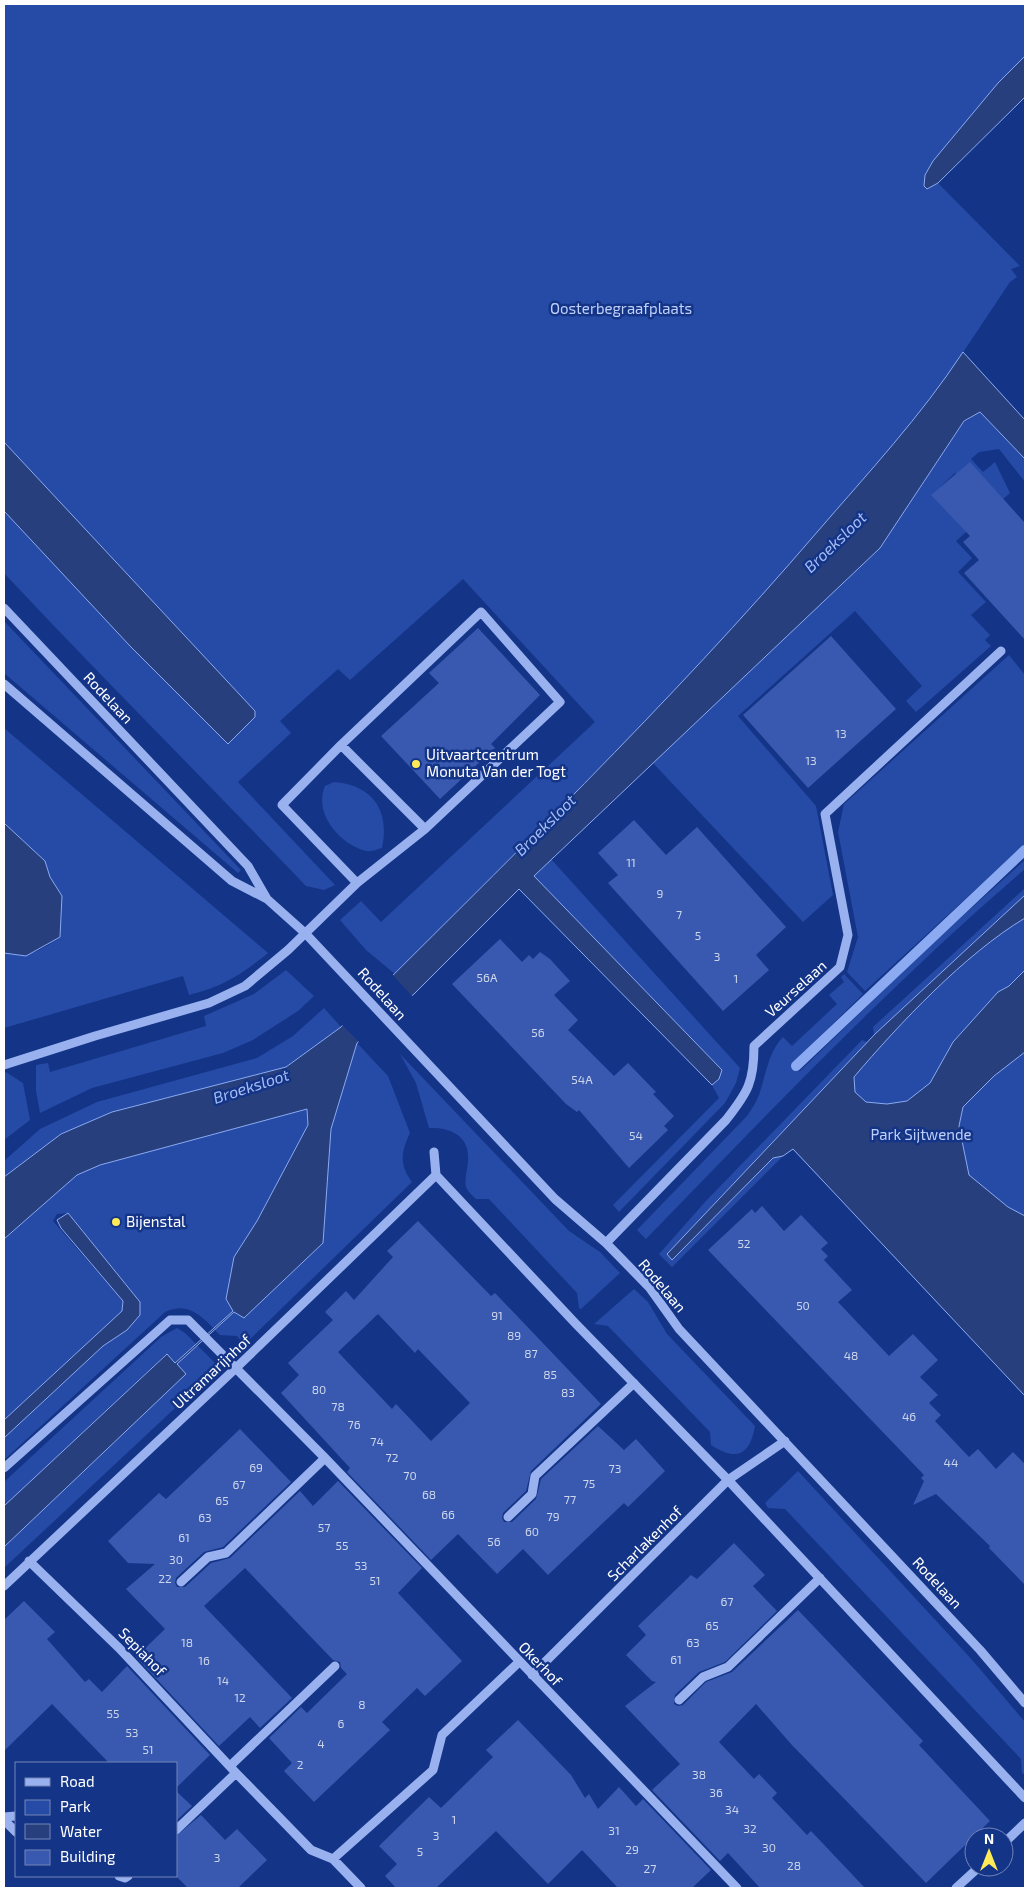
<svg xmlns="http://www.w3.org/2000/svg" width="1029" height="1892" viewBox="0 0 1029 1892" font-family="'Exo 2',sans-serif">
<rect width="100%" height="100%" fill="#143487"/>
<!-- green -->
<path fill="#264ba6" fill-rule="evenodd" d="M4,4H1025V93L949,167L934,185L938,183L1020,266L1011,269L1017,277L1010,282L944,381L919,438L623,753L619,748L395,974L366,950L340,920L361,901L381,922L595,722L463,579L350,680L338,669L280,721L291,733L238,782L335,885L324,890L306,886C206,781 103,679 4,573Z
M980,412L1025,459V482L999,449L979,452L971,459L983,472L995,462L1010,493L956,541L972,558L958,572L986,602L971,615L990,635L985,640L991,646L916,712L906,701L922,686L855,611L738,716L816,806L833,895L803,922L652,762L880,548L964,422ZM955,473L971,490L932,495Z
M4,621L241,870L238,873L4,673Z
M1009,655L1025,675V844L865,991L847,972L858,937L838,832L844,804Z
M4,728L268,953C241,975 222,987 189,995L183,976L4,1028V953C31,956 37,953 60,937L62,896L50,877L45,861L4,823Z
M334,782C373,785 390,811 382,848C378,849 372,852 367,851C340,845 313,813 325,786Z
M551,859L740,1068L736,1083L725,1103L619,1212L613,1205L719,1098L712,1085L719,1079L534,876Z
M1025,860V869C891,984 769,1112 646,1239L637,1230L747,1116C751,1110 756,1103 759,1095C766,1075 768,1052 783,1037L792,1046L837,1004L829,995L844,982L841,977L844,974L863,994L794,1062L793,1070L800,1071L927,948Z
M1025,888V1396L779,1135L668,1254L672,1260L773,1157L783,1156L672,1267L659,1254L705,1202L862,1040L867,1042L874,1035L873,1027Z
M286,970L314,996L298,1011L253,1040L223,1053L92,1088L40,1113L36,1091V1065L48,1063L50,1072L206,1026L204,1016L254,994Z
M324,1008L341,1027L286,1067L112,1112L61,1134L4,1177V1161L40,1129L97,1102L257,1058L293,1036Z
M357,1043L388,1076L410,1133C401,1152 399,1165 412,1182L244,1345L237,1336L220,1335C204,1319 190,1300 165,1312L4,1460V1438L103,1346L127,1330L140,1302L68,1213L57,1214L53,1221L123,1301L122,1311L4,1420V1239L77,1175L100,1165L307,1108L308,1125L257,1221L234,1257L287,1277L323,1243L331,1128Z
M400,1054L569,1231L600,1252L620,1273L581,1309L579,1308L577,1293L489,1199H476C473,1196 468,1192 466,1187C464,1178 468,1169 468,1160C470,1135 449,1127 429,1128L416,1083Z
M6,1072L23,1083L30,1120L4,1140V1074Z
M634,1289L648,1302L667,1334L755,1426C750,1455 737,1462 711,1445L710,1432L608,1326L594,1324Z
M177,1328L185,1333L219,1367L4,1568V1547L186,1374L166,1354L4,1506V1482L161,1337Z
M798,1471L974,1662L1025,1722V1775L1022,1773L1021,1759L785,1509L768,1508L765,1503Z"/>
<!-- water -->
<path fill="#27407d" stroke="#8baaf2" d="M1025,56V97L938,183L927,189L924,186L925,175L933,161L998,83Z
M963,352L1025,420V459L980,412L964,421L880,548L534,876L722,1070L719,1079L712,1085L519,889L414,994L357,1043L331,1129L323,1243L244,1318L234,1312L177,1364L186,1374L4,1547V1506L167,1354L175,1363L233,1311L226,1299L234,1257L257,1221L308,1125L307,1109L100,1165L77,1175L4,1239V1177L61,1134L112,1112L286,1067L341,1027C503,865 669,705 818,531C868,473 921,416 963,352Z
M4,442L255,711V717L228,744L130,646L4,511Z
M4,823L45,861L50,877L62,896L60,937L26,956L4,953Z
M1025,895V918C965,954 899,1024 854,1077L855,1092L866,1102L887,1104L907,1101L930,1083L953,1042L998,992L1009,986L1025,970V1052L994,1076L963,1107L959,1126L969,1175L1008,1207L1025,1216V1396L793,1149L783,1156L773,1158L672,1260L667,1254L875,1034Z
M68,1213L140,1302V1315L127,1330L103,1346L4,1438V1420L122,1311L123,1301L61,1228L57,1220Z"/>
<!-- pier -->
<path fill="#143487" d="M391,973L414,998L360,1043L341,1024Z"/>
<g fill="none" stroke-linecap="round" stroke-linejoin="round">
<!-- stream -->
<path stroke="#8baaf2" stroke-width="10" d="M796,1066L1025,850"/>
</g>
<!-- building -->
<path fill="#3859af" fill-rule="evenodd" d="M970,462L1025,523V640L964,573L979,560L963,542L970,536L931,495Z
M478,628L540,695L491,744L495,748L440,799L381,736L439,683L429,673Z
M831,636L896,709L808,788L743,715Z
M634,820L666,855L697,827L786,927L756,955L769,970L723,1011L608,883L618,875L598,853Z
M500,939L522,962L529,955L533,959L540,952L550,959L570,981L554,995L578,1020L568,1030L614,1076L628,1063L656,1092L653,1094L674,1116L664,1126L668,1130L629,1168L579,1110L577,1112L566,1104L452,984Z
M762,1206L784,1231L801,1215L828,1243L821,1249L828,1256L824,1260L852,1290L838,1302L889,1356L913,1334L938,1360L920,1377L938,1395L929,1403L941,1415L935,1421L969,1457L978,1449L996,1469L1013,1452L1025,1464V1585L989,1548L990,1546L936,1494L913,1505L924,1481L921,1478L924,1475L708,1250L752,1209L755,1213Z
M418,1221L491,1296L495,1293L601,1404L531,1471L526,1491L503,1513L502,1518L504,1522H512L536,1499L541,1479L598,1426L624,1450L636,1439L665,1471L628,1507L624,1503L548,1575L523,1549L497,1574L458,1534L431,1560L347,1472L350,1468L281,1393L299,1375L288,1363L333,1320L325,1312L346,1291L354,1300L393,1257L387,1251ZM378,1314L415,1353L418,1349L470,1403L431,1441L396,1404L392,1409L338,1352Z
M240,1429L291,1482L223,1547L204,1552L176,1578L175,1583L177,1587H185L211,1563L230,1558L300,1491L313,1506L338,1481L422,1568L398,1593L462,1661L425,1696L417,1688L382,1722L390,1730L314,1802L284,1771L292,1763L269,1738L301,1707L307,1713L347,1674L341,1668L340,1662L333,1660L245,1568L204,1606L292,1698L260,1728L250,1717L219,1746L136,1657L165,1629L126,1589L155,1564L128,1563L108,1541L159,1493L166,1499Z
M734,1543L765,1575L753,1586L777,1611L725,1662L699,1672L675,1695L674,1704L678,1706L683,1705L706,1682L732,1672L798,1610L923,1741L919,1745L990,1821L926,1883L791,1744L756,1704L719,1742L754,1779L759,1774L777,1793L772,1798L807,1835L811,1831L865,1888H760L728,1853L720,1861L652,1790L680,1764L625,1706L656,1682L652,1681L626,1655L646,1635L638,1626L691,1575L697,1579Z
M24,1601L55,1632L47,1639L85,1682L89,1679L102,1692L127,1666L210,1755L176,1788V1763H109L52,1704L4,1751V1620Z
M518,1720L571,1775L585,1798L589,1794L598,1809L619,1787L636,1806L643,1799L711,1870L692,1888H618L582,1850L548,1884L496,1831L436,1888H396L385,1876L397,1864L379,1846L429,1797L441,1808L493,1757L486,1750Z
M176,1791L192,1806L176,1821Z
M201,1815L225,1840L237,1829L267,1860L238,1888H188L176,1876V1836Z"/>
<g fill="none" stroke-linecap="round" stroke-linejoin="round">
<!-- minor -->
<path stroke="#99b2ef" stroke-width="9" d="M4,608L248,866L267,899
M4,684L232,881L267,899L305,933L555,1199L606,1243L649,1287L679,1329L980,1650L1025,1703
M341,745L481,612L560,702L425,829
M4,1065L95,1036L209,1003L245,986L288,950L357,883L425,829L341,745L282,805L357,883
M434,1152L436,1175L576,1324L728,1480L1025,1798
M606,1243L726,1120C748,1092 754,1082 754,1046L840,967L848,935L825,814L1001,651
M4,1468L170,1320H188L325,1458L737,1888
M508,1517L532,1494L535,1476L634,1383
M29,1561L119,1648L236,1773L311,1850L333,1859L361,1888
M181,1582L208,1557L226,1553L325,1458
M4,1586L237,1367L436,1175
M532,1675L728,1480L785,1441
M679,1700L703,1677L728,1667L820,1578
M230,1766L335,1666
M4,1817L16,1816
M4,1820L16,1832
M176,1830L236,1773
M1004,1843L1025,1823
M333,1859L433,1770L442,1735L519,1662
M119,1876L125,1878L128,1876
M956,1888L979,1867"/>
</g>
<!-- markers -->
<g fill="#ffea57" stroke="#143487" stroke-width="2">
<circle cx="416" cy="764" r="5"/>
<circle cx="116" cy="1222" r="5"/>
</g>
<g text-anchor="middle" stroke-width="5" stroke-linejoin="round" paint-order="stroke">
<!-- number labels -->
<g font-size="12" fill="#cdd6eb">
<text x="841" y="738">13</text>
<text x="811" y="765">13</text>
<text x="631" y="867">11</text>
<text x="660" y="898">9</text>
<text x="679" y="919">7</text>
<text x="698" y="940">5</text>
<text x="717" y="961">3</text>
<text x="487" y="982">56A</text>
<text x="736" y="983">1</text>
<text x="538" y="1037">56</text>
<text x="582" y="1084">54A</text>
<text x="636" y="1140">54</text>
<text x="744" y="1248">52</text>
<text x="803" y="1310">50</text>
<text x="497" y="1320">91</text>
<text x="514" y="1340">89</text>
<text x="531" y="1358">87</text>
<text x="851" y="1360">48</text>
<text x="550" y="1379">85</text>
<text x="319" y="1394">80</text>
<text x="568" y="1397">83</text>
<text x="338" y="1411">78</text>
<text x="909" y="1421">46</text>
<text x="354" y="1429">76</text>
<text x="377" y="1446">74</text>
<text x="392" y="1462">72</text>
<text x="951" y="1467">44</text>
<text x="256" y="1472">69</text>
<text x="615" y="1473">73</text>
<text x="410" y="1480">70</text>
<text x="589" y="1488">75</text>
<text x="239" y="1489">67</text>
<text x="429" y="1499">68</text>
<text x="570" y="1504">77</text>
<text x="222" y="1505">65</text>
<text x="448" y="1519">66</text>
<text x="553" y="1521">79</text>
<text x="205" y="1522">63</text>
<text x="324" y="1532">57</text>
<text x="532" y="1536">60</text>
<text x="184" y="1542">61</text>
<text x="494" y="1546">56</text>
<text x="342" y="1550">55</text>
<text x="176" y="1564">30</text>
<text x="361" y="1570">53</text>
<text x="165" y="1583">22</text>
<text x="375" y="1585">51</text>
<text x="727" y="1606">67</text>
<text x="712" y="1630">65</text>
<text x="187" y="1647">18</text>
<text x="693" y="1647">63</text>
<text x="676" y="1664">61</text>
<text x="204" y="1665">16</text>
<text x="223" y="1685">14</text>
<text x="240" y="1702">12</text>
<text x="362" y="1709">8</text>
<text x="113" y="1718">55</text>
<text x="341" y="1728">6</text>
<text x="132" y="1737">53</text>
<text x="321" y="1748">4</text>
<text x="148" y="1754">51</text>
<text x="300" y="1769">2</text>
<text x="699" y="1779">38</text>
<text x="716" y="1797">36</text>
<text x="732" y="1814">34</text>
<text x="454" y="1824">1</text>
<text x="750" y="1833">32</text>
<text x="614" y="1835">31</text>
<text x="436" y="1840">3</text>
<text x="769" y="1852">30</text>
<text x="632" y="1854">29</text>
<text x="420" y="1856">5</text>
<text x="217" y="1862">3</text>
<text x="794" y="1870">28</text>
<text x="650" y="1873">27</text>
</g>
<!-- park labels -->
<g font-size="15" fill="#bfd0fb" stroke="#143487">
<text x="621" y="314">Oosterbegraafplaats</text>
<text x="921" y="1140">Park Sijtwende</text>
</g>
<!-- street labels -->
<g font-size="15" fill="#fff" stroke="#143487">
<text transform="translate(108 698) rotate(47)" y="5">Rodelaan</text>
<text transform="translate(796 989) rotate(-42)" y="5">Veurselaan</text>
<text transform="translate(382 994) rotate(48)" y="5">Rodelaan</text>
<text transform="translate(662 1286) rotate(50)" y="5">Rodelaan</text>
<text transform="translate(212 1372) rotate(-43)" y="5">Ultramarijnhof</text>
<text transform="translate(645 1544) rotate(-45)" y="5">Scharlakenhof</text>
<text transform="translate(937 1583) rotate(47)" y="5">Rodelaan</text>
<text transform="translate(142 1652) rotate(46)" y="5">Sepiahof</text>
<text transform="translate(540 1664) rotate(46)" y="5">Okerhof</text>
</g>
<!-- poi labels -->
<g font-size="15" fill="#fff" stroke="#143487" text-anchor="start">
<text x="426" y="760">Uitvaartcentrum<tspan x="426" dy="17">Monuta Van der Togt</tspan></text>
<text x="126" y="1227">Bijenstal</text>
</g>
<!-- water labels -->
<g font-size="16" font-style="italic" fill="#a4bdf6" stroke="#143487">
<text transform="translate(835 542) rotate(-44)" y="6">Broeksloot</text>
<text transform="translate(545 825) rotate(-45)" y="6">Broeksloot</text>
<text transform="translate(251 1086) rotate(-18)" y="6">Broeksloot</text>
</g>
</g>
<!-- border -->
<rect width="1029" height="1892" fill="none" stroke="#ffffff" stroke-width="10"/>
<!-- legend -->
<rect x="15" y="1762" width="162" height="115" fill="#143487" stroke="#7285b7"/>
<rect x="25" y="1778" width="25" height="8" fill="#99b2ef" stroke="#7285b7"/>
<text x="60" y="1787" font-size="15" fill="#ffffff">Road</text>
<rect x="25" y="1800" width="25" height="15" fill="#264ba6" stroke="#7285b7"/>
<text x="60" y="1812" font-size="15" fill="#ffffff">Park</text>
<rect x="25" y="1824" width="25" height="15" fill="#27407d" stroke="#7285b7"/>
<text x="60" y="1837" font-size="15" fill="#ffffff">Water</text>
<rect x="25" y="1850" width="25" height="15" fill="#3859af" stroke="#7285b7"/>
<text x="60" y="1862" font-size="15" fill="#ffffff">Building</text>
<!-- north arrow -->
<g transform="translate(989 1852)"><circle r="24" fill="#143487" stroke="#7285b7"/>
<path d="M0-4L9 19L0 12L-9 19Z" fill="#ffea57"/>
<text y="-8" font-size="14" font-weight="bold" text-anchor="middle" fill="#ffffff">N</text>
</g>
</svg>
